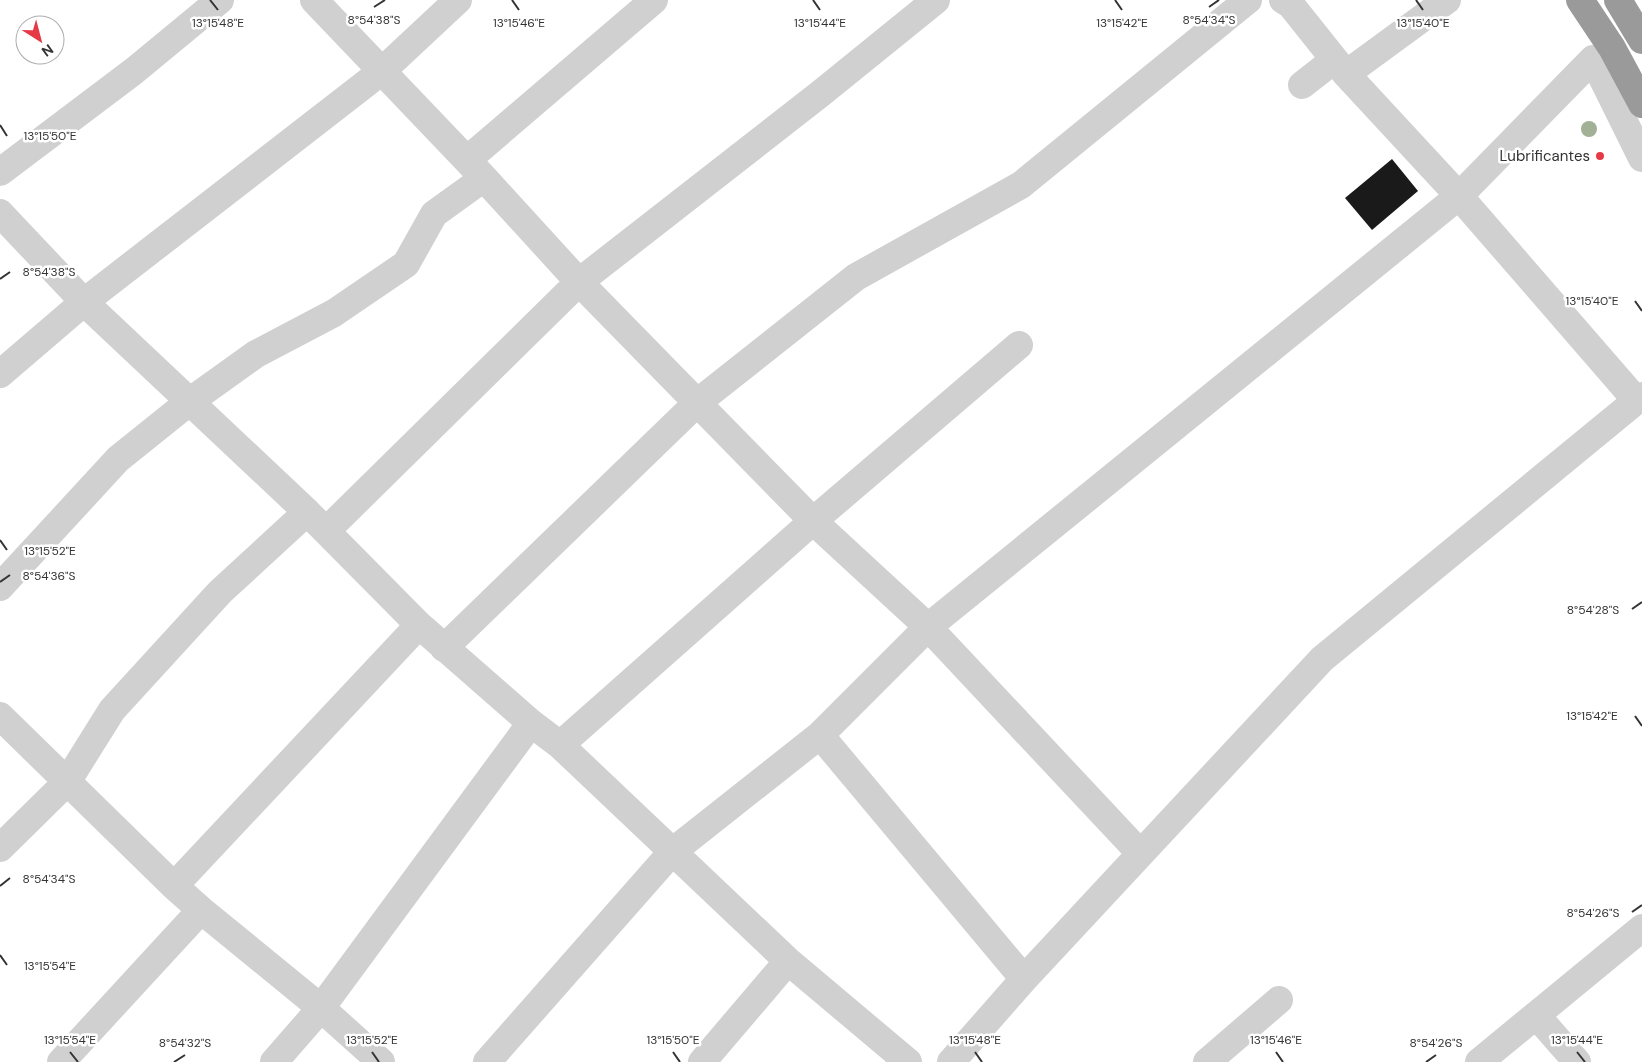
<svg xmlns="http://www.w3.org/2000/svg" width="1642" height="1062" viewBox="0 0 1642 1062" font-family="'DM Sans',sans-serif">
<rect width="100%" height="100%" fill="#fff"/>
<!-- building -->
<path fill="#1a1a1a" d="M1392,159L1418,191L1372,230L1345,198Z"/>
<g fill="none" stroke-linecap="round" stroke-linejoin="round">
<!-- minor -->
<path stroke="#d0d0d0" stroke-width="28" d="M314,0L484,178L579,282L813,521L928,627L1140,853
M1283,0L1291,5L1346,74L1459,196L1636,400
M1346,74L1447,0
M1302,85L1334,60
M467,160L654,0
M0,172L134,71L220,0
M0,213L84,302L307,512L419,625L531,723L560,745L788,961L908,1062
M0,374L84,302L382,71L458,0
M326,531L579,282L820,94L936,0
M0,587L118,459L189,402L256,354L334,313L406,264L434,214L484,178
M444,648L698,402L856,277L1021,185L1248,0
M0,716L174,886L201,910L321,1008L381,1062
M820,735L1024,979
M560,745L813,521L1019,345
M0,848L67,782L112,710L220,592L307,512
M174,886L419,625
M1536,1015L1577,1062
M61,1062L201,910
M274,1062L321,1008L531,723
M487,1062L672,852L820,735L928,627L1459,196L1593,59L1642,158
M702,1062L788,961
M951,1062L1024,979L1322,659L1642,396
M1207,1062L1279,1000
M1479,1062L1642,928"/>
<!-- highway -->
<path stroke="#9a9a9a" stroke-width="28" d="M1580,0L1612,48L1642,104
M1618,0L1642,40"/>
</g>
<!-- trees -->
<circle fill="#a2b095" cx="1589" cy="129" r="8"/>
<!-- ticks -->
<path fill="none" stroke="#333" stroke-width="2" d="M210,0L218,10M512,0L519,10M813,0L820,10M1115,0L1122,10M1416,0L1423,10M374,7L385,0M1209,7L1219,0M0,125L7,136M0,279L10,272M1635,301L1642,311M0,540L7,550M0,582L10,575M1632,609L1642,602M1635,716L1642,726M0,886L10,878M1632,912L1642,905M0,955L7,965M70,1052L78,1062M372,1052L379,1062M673,1052L680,1062M975,1052L982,1062M1276,1052L1283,1062M1577,1052L1585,1062M174,1062L185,1055M1426,1062L1436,1055"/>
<!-- markers -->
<circle fill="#e63946" stroke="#fff" stroke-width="2" cx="1600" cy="156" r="5"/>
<g text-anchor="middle" stroke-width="5" stroke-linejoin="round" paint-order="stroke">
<!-- poi labels -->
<g font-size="15" fill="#333" stroke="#fff" text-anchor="end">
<text x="1590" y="161">Lubrificantes</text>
</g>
</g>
<g font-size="12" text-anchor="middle" fill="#333" stroke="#fff" stroke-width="5" stroke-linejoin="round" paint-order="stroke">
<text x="374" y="24">8°54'38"S</text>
<text x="1209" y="24">8°54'34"S</text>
<text x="218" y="27">13°15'48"E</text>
<text x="820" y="27">13°15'44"E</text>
<text x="1122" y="27">13°15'42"E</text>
<text x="1423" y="27">13°15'40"E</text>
<text x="519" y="27">13°15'46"E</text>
<text x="50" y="140">13°15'50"E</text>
<text x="49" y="276">8°54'38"S</text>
<text x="1592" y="305">13°15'40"E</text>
<text x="50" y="555">13°15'52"E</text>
<text x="49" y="580">8°54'36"S</text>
<text x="1593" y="614">8°54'28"S</text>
<text x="1592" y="720">13°15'42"E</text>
<text x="49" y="883">8°54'34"S</text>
<text x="1593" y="917">8°54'26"S</text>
<text x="50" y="970">13°15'54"E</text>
<text x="70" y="1044">13°15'54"E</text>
<text x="372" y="1044">13°15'52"E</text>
<text x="673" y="1044">13°15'50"E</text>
<text x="975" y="1044">13°15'48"E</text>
<text x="1276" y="1044">13°15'46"E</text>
<text x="1577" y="1044">13°15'44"E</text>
<text x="185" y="1047">8°54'32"S</text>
<text x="1436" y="1047">8°54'26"S</text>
</g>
<!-- north arrow -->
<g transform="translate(40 40) rotate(144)"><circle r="24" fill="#ffffff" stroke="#adadad"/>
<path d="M0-4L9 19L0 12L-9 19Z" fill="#e63946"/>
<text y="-8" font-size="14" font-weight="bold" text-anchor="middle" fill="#333333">N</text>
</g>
</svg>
